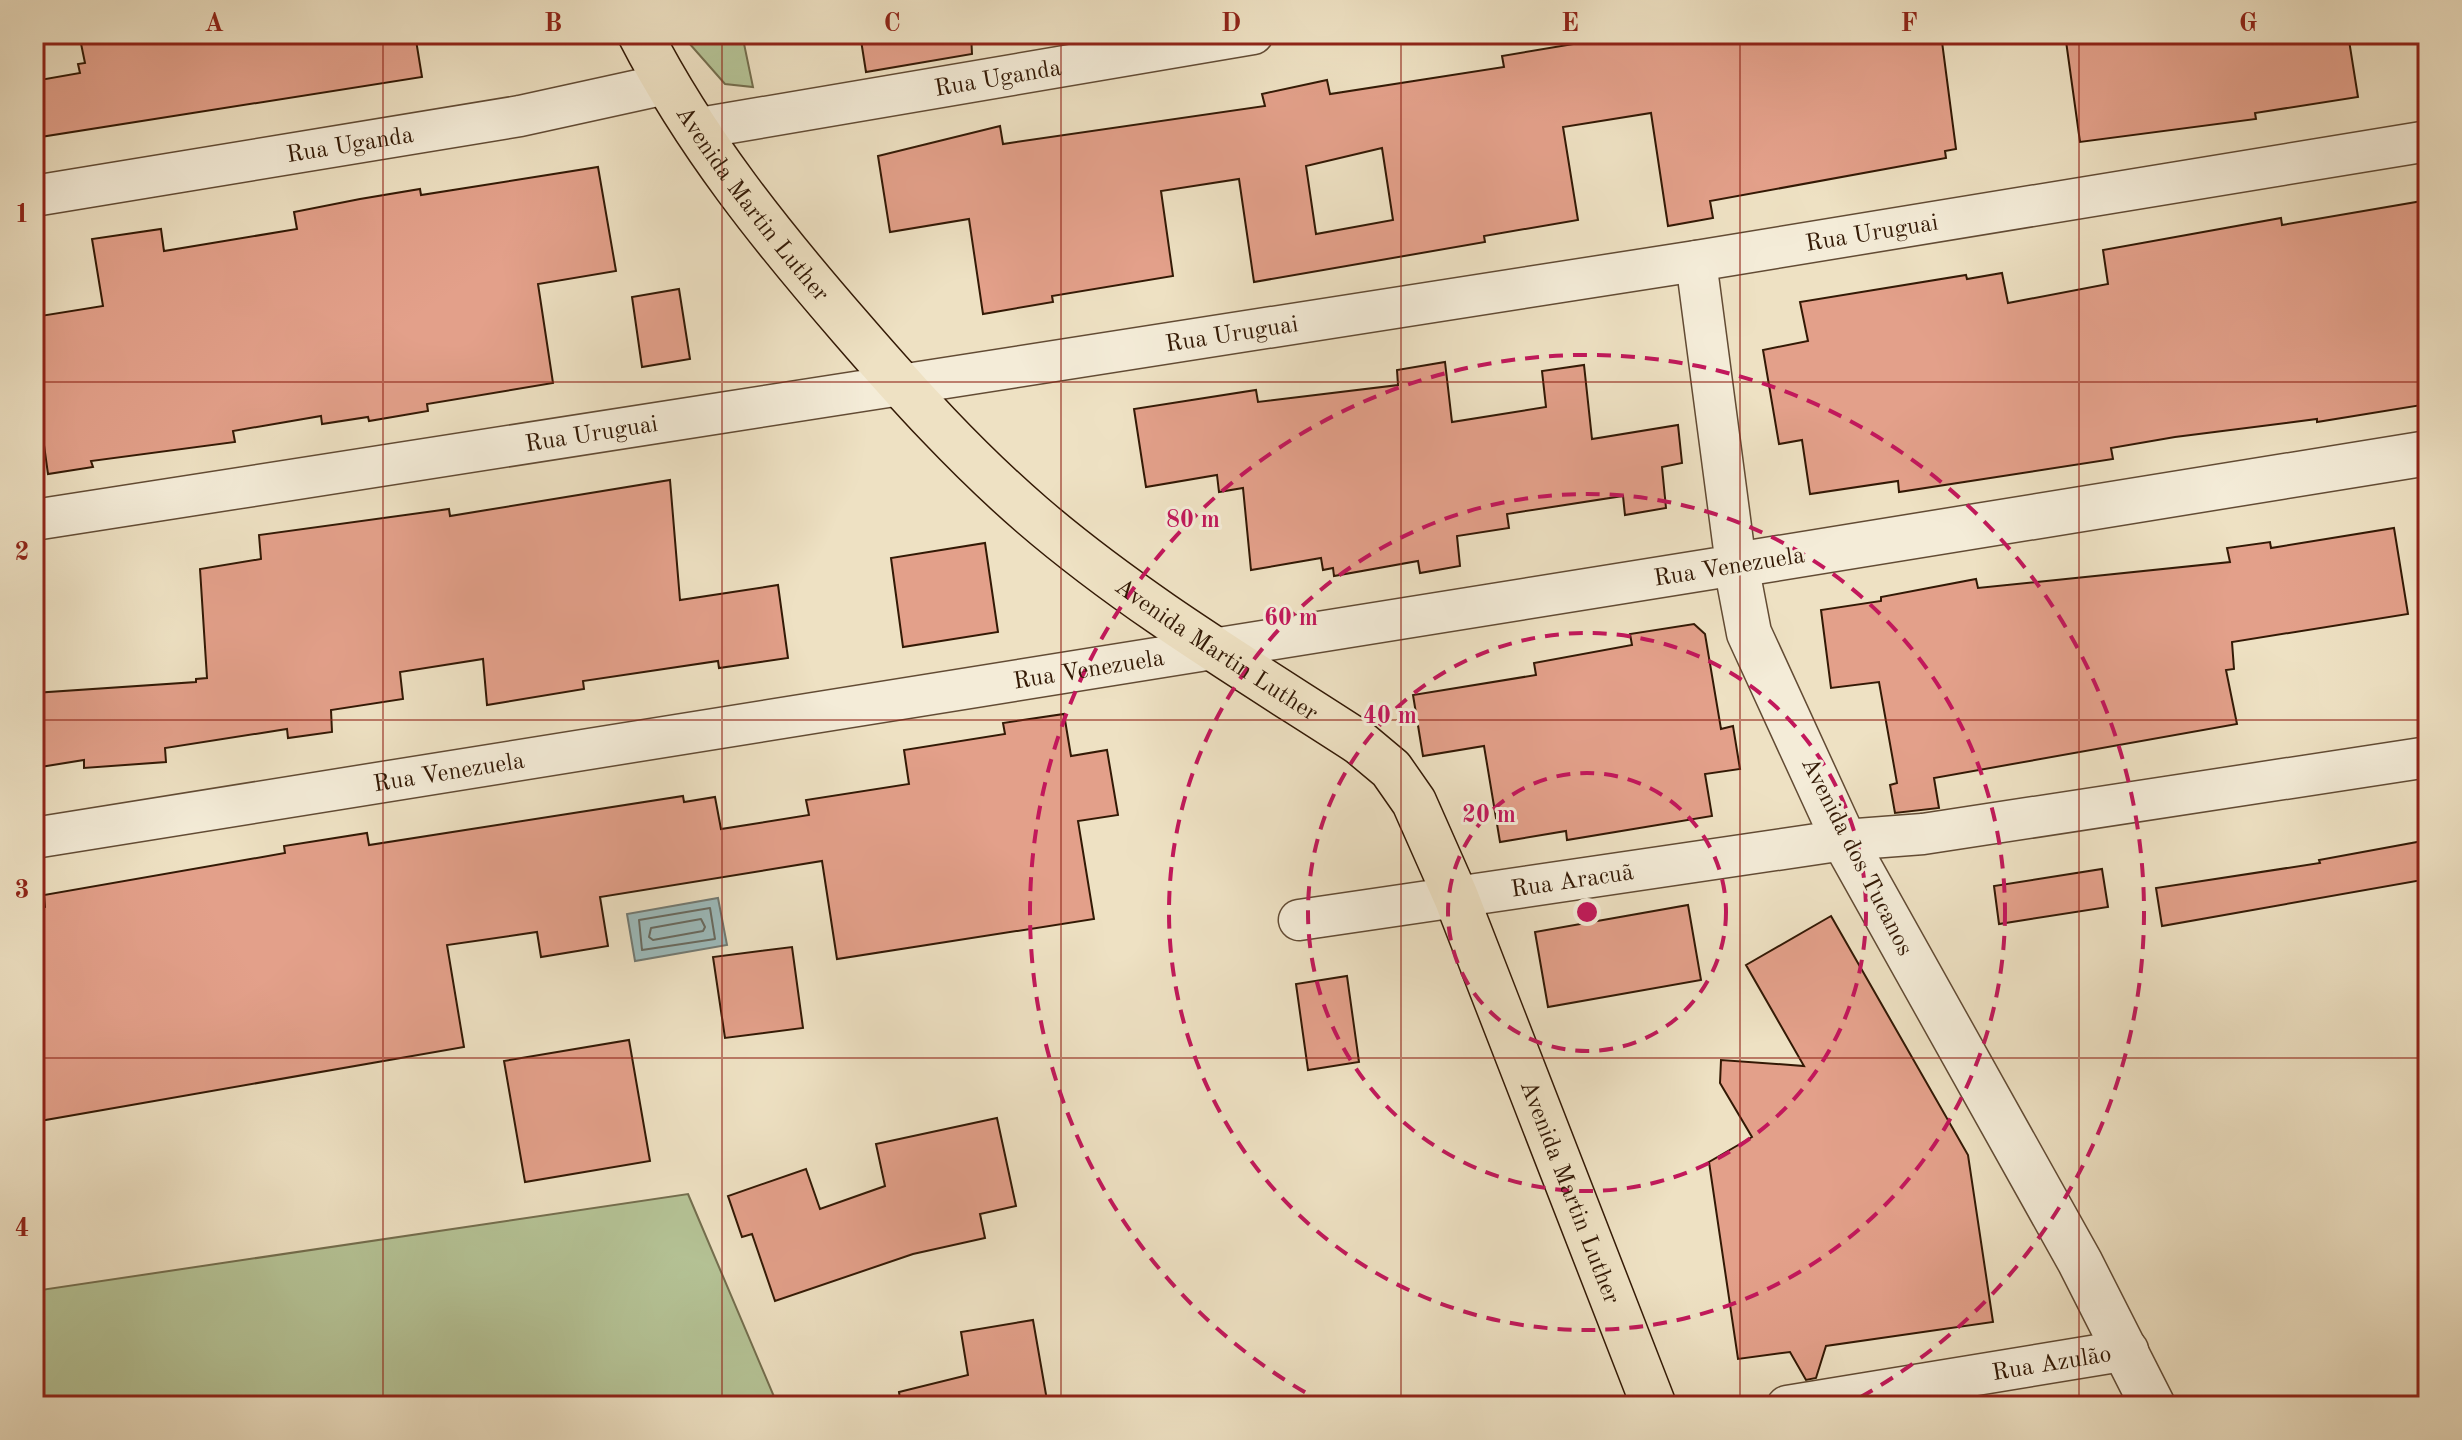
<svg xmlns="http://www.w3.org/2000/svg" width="2462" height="1440" viewBox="0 0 2462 1440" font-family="'Old Standard TT',serif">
<rect width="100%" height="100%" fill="#eee1c3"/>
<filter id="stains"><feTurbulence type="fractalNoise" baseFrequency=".0025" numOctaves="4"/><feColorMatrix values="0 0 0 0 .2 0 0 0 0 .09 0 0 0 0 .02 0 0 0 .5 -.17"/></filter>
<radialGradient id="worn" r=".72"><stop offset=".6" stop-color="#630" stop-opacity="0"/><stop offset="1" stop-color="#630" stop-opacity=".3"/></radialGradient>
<!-- green -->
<path fill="#b5c396" stroke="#746e4e" stroke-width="2" d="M681,34H742L753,87L725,84Z
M688,1194L778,1406H34V1291Z"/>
<!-- water -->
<path fill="#9cbbbc" stroke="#727a73" stroke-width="2" d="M718,898L727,945L635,961L627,914Z"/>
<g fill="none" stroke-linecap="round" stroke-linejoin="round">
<!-- shore -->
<path stroke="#686a60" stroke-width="2" d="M710,908L715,939L642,950L639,920Z
M701,919L705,927L703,931L653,940L649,937L651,928Z"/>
</g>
<!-- building -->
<path fill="#e3a08a" stroke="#331905" stroke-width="2" fill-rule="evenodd" d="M79,34H415L422,77L34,138V81L80,73L78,64L85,63Z
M860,34H971L972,54L866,72Z
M1633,34H1941L1956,149L1945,151L1946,158L1710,201L1713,218L1668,226L1651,113L1563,127L1578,220L1484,236L1485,242L1254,282L1239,179L1161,191L1173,276L1052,296L1053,302L983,314L969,219L890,232L878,156L1000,126L1003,144L1265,106L1262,94L1327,80L1330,94L1504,67L1502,56ZM1382,148L1393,220L1316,234L1306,166Z
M2065,34H2283V40L2348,34L2358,97L2255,113L2256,119L2080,142Z
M598,167L616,271L538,284L553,383L427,404L428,411L369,421L368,417L322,424L321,416L233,431L235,442L91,461L93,467L48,474L44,445L34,446V317L103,306L92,239L161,229L164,251L297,229L294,212L360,199L420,189L421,195Z
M2428,200V404L2317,422V419L2175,437L2111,448L2113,459L1899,492L1898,481L1810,494L1802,440L1779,444L1763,350L1808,341L1800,302L1966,275L1967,279L2002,273L2008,303L2108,284L2103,250L2281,218L2282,225Z
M679,289L690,359L642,367L632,297Z
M1445,362L1452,422L1546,407L1542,371L1584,365L1592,439L1678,425L1682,463L1662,467L1666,508L1625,515L1623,496L1507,514L1509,528L1457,536L1460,566L1420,573L1418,561L1334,576L1333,568L1323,570L1321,558L1251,570L1243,488L1219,492L1217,475L1146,487L1134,409L1256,390L1258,402L1398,385L1397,370Z
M670,480L680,600L778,585L788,658L719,668L718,661L583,681L584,689L487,705L483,659L400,672L403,699L331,710L332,732L288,738L287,729L165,748L166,762L84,768V760L34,768V693L196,682V679L207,678L200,569L261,559L259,535L449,509L450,516Z
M2394,528L2408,614L2232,642L2234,669L2226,670L2237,724L1934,778L1939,808L1895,813L1890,785L1897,783L1879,682L1831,688L1821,610L1881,601V597L1976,579L1978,588L2230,562L2227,548L2270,542L2271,548Z
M985,543L998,632L903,647L891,558Z
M1694,624L1705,634L1721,729L1733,726L1740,769L1705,774L1712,816L1567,840L1566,831L1500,842L1484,746L1423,756L1413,695L1536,675L1534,663L1632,645L1630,634Z
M1064,714L1071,756L1107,750L1118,815L1078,821L1094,919L837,959L822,861L600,897L608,946L541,957L537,932L447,945L464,1047L34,1122V909L45,907L44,895L285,853L284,846L367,833L369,845L683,796L684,802L715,797L721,829L809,815L806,800L909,784L904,750L1005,734L1003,723Z
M2428,840V879L2162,926L2156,888L2320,863L2319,860Z
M2102,869L2108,907L1999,924L1994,886Z
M1688,905L1701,980L1548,1007L1535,932Z
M1831,916L1968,1155L1993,1322L1826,1346L1816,1378L1806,1380L1790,1352L1738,1359L1709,1162L1752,1137L1720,1083L1721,1060L1804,1066L1746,965Z
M792,947L803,1028L725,1038L713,957Z
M1347,976L1359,1062L1308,1070L1296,984Z
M629,1040L650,1161L525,1182L504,1061Z
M997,1118L1016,1206L980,1214L985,1238L913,1254L775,1301L752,1234L742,1237L728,1196L806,1169L820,1209L885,1186L876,1144Z
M1033,1320L1048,1406H901L899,1392L968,1375L961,1332Z"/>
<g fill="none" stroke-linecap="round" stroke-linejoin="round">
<!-- minor casing -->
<g stroke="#624b34" stroke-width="43">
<g id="minor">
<path id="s1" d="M694,129L1253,34"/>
<path id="s2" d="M34,196L520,116L666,84"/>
<path id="s3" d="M34,520L1696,261L2428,141"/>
<path id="s4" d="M34,838L1736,565L1696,261"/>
<path id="s5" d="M1299,920L1844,840L1923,834L2428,757"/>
<path id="s6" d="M1787,1406L2128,1350"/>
</g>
</g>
<!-- tertiary casing -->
<g stroke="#624b34" stroke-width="47">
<path id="tertiary" d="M2153,1406L2080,1262L1844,840L1749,633L1736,565L2428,453"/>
</g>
<!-- primary casing -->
<g stroke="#331905" stroke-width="47">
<g id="primary">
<path id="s7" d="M640,34C696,143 771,236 851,328C908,394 966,458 1032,515C1133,602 1249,671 1360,743L1391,769L1414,802L1456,897L1654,1406"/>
</g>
</g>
<!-- minor -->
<use href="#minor" stroke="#f4ecd8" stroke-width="40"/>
<!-- tertiary -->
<use href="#tertiary" stroke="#f4ecd8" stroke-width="44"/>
<!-- primary -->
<use href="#primary" stroke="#eee1c3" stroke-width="44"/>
</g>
<!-- grid -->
<path fill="none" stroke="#8f2418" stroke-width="2" stroke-opacity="0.55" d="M383,34V1406M722,34V1406M1061,34V1406M1401,34V1406M1740,34V1406M2079,34V1406M34,382H2428M34,720H2428M34,1058H2428"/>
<!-- distance rings -->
<g fill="none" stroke="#c2185b" stroke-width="4" stroke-dasharray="14 10">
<circle cx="1587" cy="912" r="139"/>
<circle cx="1587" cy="912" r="279"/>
<circle cx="1587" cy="912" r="418"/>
<path d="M1326 1404A557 557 0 1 1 1848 1404"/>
</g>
<g text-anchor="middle" stroke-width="6" stroke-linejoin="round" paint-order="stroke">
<!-- street labels -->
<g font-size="24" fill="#331905" stroke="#f4ecd8">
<text dy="8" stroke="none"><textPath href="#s1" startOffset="308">Rua Uganda</textPath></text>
<text dy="8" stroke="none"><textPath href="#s2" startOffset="320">Rua Uganda</textPath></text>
<text dy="8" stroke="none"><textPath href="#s7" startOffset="204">Avenida Martin Luther</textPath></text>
<text dy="8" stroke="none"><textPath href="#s3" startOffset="1860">Rua Uruguai</textPath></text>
<text dy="8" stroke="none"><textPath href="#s3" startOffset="1212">Rua Uruguai</textPath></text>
<text dy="8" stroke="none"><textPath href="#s3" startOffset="564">Rua Uruguai</textPath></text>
<text transform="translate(1729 566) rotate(-9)" y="8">Rua Venezuela</text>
<text dy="8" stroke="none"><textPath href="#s7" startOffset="852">Avenida Martin Luther</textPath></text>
<text dy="8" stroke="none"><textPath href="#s4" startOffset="1068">Rua Venezuela</textPath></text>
<text dy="8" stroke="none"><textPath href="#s4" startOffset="420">Rua Venezuela</textPath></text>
<text transform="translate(1858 856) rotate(63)" y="8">Avenida dos Tucanos</text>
<text dy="8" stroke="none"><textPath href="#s5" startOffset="276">Rua Aracuã</textPath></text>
<text dy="8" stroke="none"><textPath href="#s7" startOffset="1524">Avenida Martin Luther</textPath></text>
<text dy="8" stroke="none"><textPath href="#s6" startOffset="268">Rua Azulão</textPath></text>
</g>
</g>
<circle cx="1587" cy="912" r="12" fill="#c2185b" stroke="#f4ecd8" stroke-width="4"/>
<g font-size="24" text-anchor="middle" font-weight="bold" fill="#c2185b" stroke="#f4ecd8" stroke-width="6" stroke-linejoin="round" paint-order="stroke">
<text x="1193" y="527">80 m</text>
<text x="1291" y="625">60 m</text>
<text x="1390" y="723">40 m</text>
<text x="1489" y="822">20 m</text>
</g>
<!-- margin -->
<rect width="2462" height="1440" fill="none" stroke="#eee1c3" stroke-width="88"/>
<rect x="44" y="44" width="2374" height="1352" fill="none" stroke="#8f2418" stroke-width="3"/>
<g font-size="26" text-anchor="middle" font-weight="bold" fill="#8f2418">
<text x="214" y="31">A</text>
<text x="553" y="31">B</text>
<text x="892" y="31">C</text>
<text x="1231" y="31">D</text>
<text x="1570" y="31">E</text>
<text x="1909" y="31">F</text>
<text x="2248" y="31">G</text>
<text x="22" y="222">1</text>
<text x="22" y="560">2</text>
<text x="22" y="898">3</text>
<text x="22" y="1236">4</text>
</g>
<rect width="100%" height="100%" filter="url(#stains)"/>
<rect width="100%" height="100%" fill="url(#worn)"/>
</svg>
